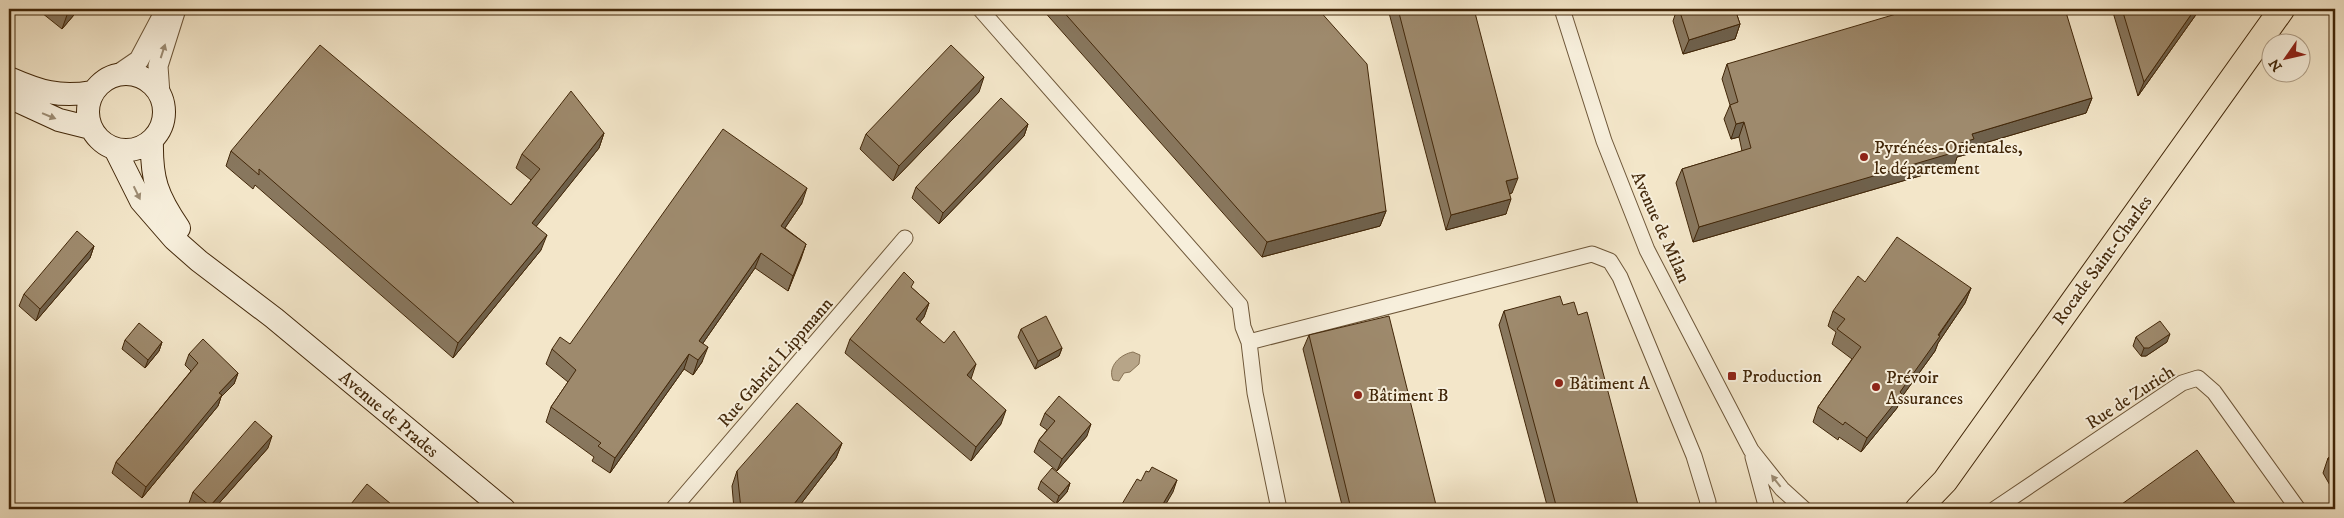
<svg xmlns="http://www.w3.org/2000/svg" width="2344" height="518" viewBox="0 0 2344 518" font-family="'IM FELL DW Pica',serif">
<rect width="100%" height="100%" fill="#f3e6c9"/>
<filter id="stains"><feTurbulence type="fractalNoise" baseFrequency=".004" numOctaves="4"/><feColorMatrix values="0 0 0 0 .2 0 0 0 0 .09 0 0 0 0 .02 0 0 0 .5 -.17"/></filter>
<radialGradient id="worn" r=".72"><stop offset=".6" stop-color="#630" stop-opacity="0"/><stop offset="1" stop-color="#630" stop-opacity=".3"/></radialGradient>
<!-- water -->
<path fill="#b7a588" stroke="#887355" d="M1133,352L1140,355L1139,364L1130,372L1124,373L1119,381L1113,380C1107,366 1121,354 1133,352Z"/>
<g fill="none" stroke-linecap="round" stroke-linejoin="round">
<!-- minor casing -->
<g stroke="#6e5739" stroke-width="17">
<path id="minor" d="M980,9L1240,305L1243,327L1249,342L1255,393L1279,509
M1562,9L1604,141L1647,250L1751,450L1782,489L1804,509
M1249,342L1592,254L1610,261L1620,277L1694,456L1708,502L1706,509
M1753,457L1767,509
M673,509L905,238
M1995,509L2182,383L2198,378L2214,392L2298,509"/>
</g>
<!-- tertiary casing -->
<g stroke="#6e5739" stroke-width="21">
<path id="tertiary" d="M120,73L139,60L166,9
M160,94L158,66L176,9"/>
</g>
<!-- secondary casing -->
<g stroke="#422709" stroke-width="24">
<path id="secondary" d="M88 112a38 38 0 1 1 76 0a38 38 0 1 1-76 0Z
M9,78C39,91 59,98 92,92
M9,97L59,120L91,128
M152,140C151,179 157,196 179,228
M115,149L141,201L174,239L199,261L274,318L504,509"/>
</g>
<!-- primary casing -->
<g stroke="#422709" stroke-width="27">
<path id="primary" d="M1918,509L1945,481L2282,9"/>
</g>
<!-- minor -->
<use href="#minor" stroke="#f7efdc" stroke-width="15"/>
<!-- tertiary -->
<use href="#tertiary" stroke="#f7efdc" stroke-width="19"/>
<!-- secondary -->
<use href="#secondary" stroke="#f7efdc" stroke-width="22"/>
<!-- primary -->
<use href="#primary" stroke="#f3e6c9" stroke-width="25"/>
</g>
<!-- wall -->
<path fill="#88775e" stroke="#422709" d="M37,9H79L62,29Z
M1042,9H1318L1386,211L1380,226L1262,257Z
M1388,9H1474L1512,193H1510L1506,214L1446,230Z
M1677,9H1735L1740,24L1735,39L1683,54L1673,21Z
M2112,9H2200L2138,96Z
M1727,64L2092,98L2086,113L1971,147L1968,154L1957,157L1954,166L1693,242L1676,183L1682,169L1742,151L1739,137L1731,139L1724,119L1730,105L1722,79Z
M979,92L893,181L860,149L866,134Z
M1028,124L1024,136L939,224L912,198L916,187Z
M604,133L599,148L536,226L541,250L453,358L255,185L253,189L226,166L231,151L511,205L531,180L516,168L522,154Z
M802,203L785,228L806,244L788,291L755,268L703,343L702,362L693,375L684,369L610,473L592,461L594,457L546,422L551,407L568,382L546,364L552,349L570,344Z
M94,246L90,258L36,321L19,306L24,294Z
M1865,282L1971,288L1965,303L1938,343L1935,351L1901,398L1897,408L1861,452L1839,437L1838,440L1813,422L1818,407L1852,359L1832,344L1836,332L1828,326L1833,311Z
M912,288L929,303L924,317L920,322L1001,424L971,461L845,353L850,339Z
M1563,305L1578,315L1639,509H1548L1499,325L1504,311Z
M1021,329L1062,348L1059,356L1035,369L1018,337Z
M1309,335L1437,509H1343L1303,349Z
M2136,337L2167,342L2146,356H2141L2133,346Z
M125,340L162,342L159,351L145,368L122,349Z
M189,354L238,373L234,384L221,397L218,406L142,498L112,473L116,462L191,371L185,365Z
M1045,413L1087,436L1057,471L1034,452L1039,440L1047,430L1040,425Z
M842,443L836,458L797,509H734L732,486L737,471Z
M268,448L214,509H196L189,503L193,492Z
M2335,454V494L2323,473L2328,458Z
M1041,481L1070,483L1067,492L1056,504L1038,489Z"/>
<!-- shaded-wall -->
<path fill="#6f614c" stroke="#422709" d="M72,9H79L62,29L67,15Z
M2195,9H2200L2138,96L2144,82Z
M1740,24L1735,39L1683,54L1689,40Z
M984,77L979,92L893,181L899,166Z
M2092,98L2086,113L1971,147L1968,154L1957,157L1954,166L1693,242L1699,227L1958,144L1972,134Z
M1744,122L1739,137L1731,139L1736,124Z
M1028,124L1024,136L939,224L943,213Z
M604,133L599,148L527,238L532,223Z
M1518,178L1512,193L1501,196L1506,181Z
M807,188L802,203L776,241L781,226Z
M1511,199L1506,214L1446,230L1451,215Z
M1386,211L1380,226L1262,257L1267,242Z
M547,235L541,250L453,358L458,343Z
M806,244L801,259L788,291L793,276Z
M94,246L90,258L36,321L40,309Z
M761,253L755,268L694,356L699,341Z
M1971,288L1965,303L1938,343L1935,351L1901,398L1897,408L1861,452L1867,438L1900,392Z
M929,303L924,317L911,333L916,319Z
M2170,334L2167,342L2146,356H2141L2144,348Z
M162,342L159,351L145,368L148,360Z
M708,347L702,362L693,375L698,360Z
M1062,348L1059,356L1035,369L1038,361Z
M689,354L684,369L610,473L615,458Z
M976,364L971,379L967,375Z
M238,373L234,384L221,397L218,406L142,498L146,487L219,393Z
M1006,410L1001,424L971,461L976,447Z
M1091,424L1087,436L1057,471L1062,459Z
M272,436L268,448L214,509H209L210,506Z
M842,443L836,458L797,509H790Z
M1177,480L1173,492L1163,509H1160Z
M1070,483L1067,492L1056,504L1059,496Z"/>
<!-- building -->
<path fill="#9e8a6d" stroke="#422709" d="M60,9H72L67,15Z
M1061,9H1318L1367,64L1386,211L1267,242Z
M1398,9H1474L1518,178L1506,181L1511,199L1451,215Z
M1679,9H1735L1740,24L1689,40Z
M1913,9H2065L2092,98L1972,134L1974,139L1958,144L1959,151L1699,227L1682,169L1751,148L1744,122L1736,124L1730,105L1738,102L1727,64Z
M2122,9H2195L2144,82Z
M320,45L511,205L540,169L522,154L571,91L604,133L532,223L547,235L458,343L259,169V175L231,151Z
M951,45L984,77L899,166L866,134Z
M1001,98L1028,124L943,213L916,187Z
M723,129L807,188L781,226L806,244L793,276L761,253L699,341L708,347L698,360L689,354L615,458L598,446L601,443L551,407L576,370L552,349L560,337L570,344Z
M77,231L94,246L40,309L24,294Z
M1897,237L1971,288L1938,335L1940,336L1900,392L1902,394L1867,438L1845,422L1843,425L1818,407L1861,347L1837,329L1845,319L1833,311L1858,276L1865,282Z
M904,272L914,282L911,287L929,303L916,319L944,343L954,331L976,364L967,375L1006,410L976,447L850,339Z
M1560,296L1563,305L1574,302L1578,315L1587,312L1639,509H1557L1504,311Z
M1046,316L1062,348L1038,361L1021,329Z
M1389,316L1437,509H1351L1309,335Z
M2160,321L2170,334L2149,348H2144L2136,337Z
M139,323L162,342L148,360L125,340Z
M203,339L238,373L219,393L222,395L146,487L116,462L198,363L189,354Z
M1059,396L1091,424L1062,459L1039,440L1055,421L1045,413Z
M797,403L842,443L790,509H741L737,471Z
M255,421L272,436L210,506L193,492Z
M2197,450L2239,509H2115Z
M2335,454V470L2328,458Z
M1152,467L1177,480L1160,509H1119L1137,479L1141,481L1146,471L1149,472Z
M1052,468L1070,483L1059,496L1041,481Z
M367,484L391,504L386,509H347Z"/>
<!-- one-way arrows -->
<defs><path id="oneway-solid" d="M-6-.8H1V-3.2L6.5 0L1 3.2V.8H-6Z" transform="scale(1.25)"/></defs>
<g fill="#9c8b72">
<use href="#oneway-solid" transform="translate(163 51) rotate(-72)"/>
<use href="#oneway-solid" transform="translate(49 116) rotate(22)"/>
<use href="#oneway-solid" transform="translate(137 193) rotate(64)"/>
<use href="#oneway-solid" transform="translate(1776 481) rotate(-128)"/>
</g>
<!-- markers -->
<g fill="#8f2418" stroke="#f7efdc" stroke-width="2">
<circle cx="1864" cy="157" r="5"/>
<rect x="1727" y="371" width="10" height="10" rx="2.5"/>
<circle cx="1559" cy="383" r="5"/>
<circle cx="1876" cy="387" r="5"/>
<circle cx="1358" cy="395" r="5"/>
</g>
<g text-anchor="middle" stroke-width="4" stroke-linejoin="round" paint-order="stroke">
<!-- poi labels -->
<g font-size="18" fill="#422709" stroke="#f7efdc" text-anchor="start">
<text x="1874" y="153">Pyrénées-Orientales,<tspan x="1874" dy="21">le département</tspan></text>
<text x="1742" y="382">Production</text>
<text x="1886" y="383">Prévoir<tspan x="1886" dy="21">Assurances</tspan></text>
<text x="1569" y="389">Bâtiment A</text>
<text x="1368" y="401">Bâtiment B</text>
</g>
<!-- street labels -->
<g font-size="18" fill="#422709" stroke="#f7efdc">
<text transform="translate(1661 227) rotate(66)" y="6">Avenue de Milan</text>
<text transform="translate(2102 260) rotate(-54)" y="6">Rocade Saint-Charles</text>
<text transform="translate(775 362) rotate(-49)" y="6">Rue Gabriel Lippmann</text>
<text transform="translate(2130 397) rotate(-33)" y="6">Rue de Zurich</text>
<text transform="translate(389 414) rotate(40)" y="6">Avenue de Prades</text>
</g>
</g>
<!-- margin -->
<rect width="2344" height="518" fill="none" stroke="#f3e6c9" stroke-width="30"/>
<rect x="10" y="10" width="2324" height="498" fill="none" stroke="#422709" stroke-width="2.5"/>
<rect x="15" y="15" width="2314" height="488" fill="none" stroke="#422709"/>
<!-- north arrow -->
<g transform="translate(2286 58) rotate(236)"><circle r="24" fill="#f7efdc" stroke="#af9f88"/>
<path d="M0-4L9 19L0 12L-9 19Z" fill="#8f2418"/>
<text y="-8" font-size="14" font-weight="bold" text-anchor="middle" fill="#422709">N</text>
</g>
<rect width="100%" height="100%" filter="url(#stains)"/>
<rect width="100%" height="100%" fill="url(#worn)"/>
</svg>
